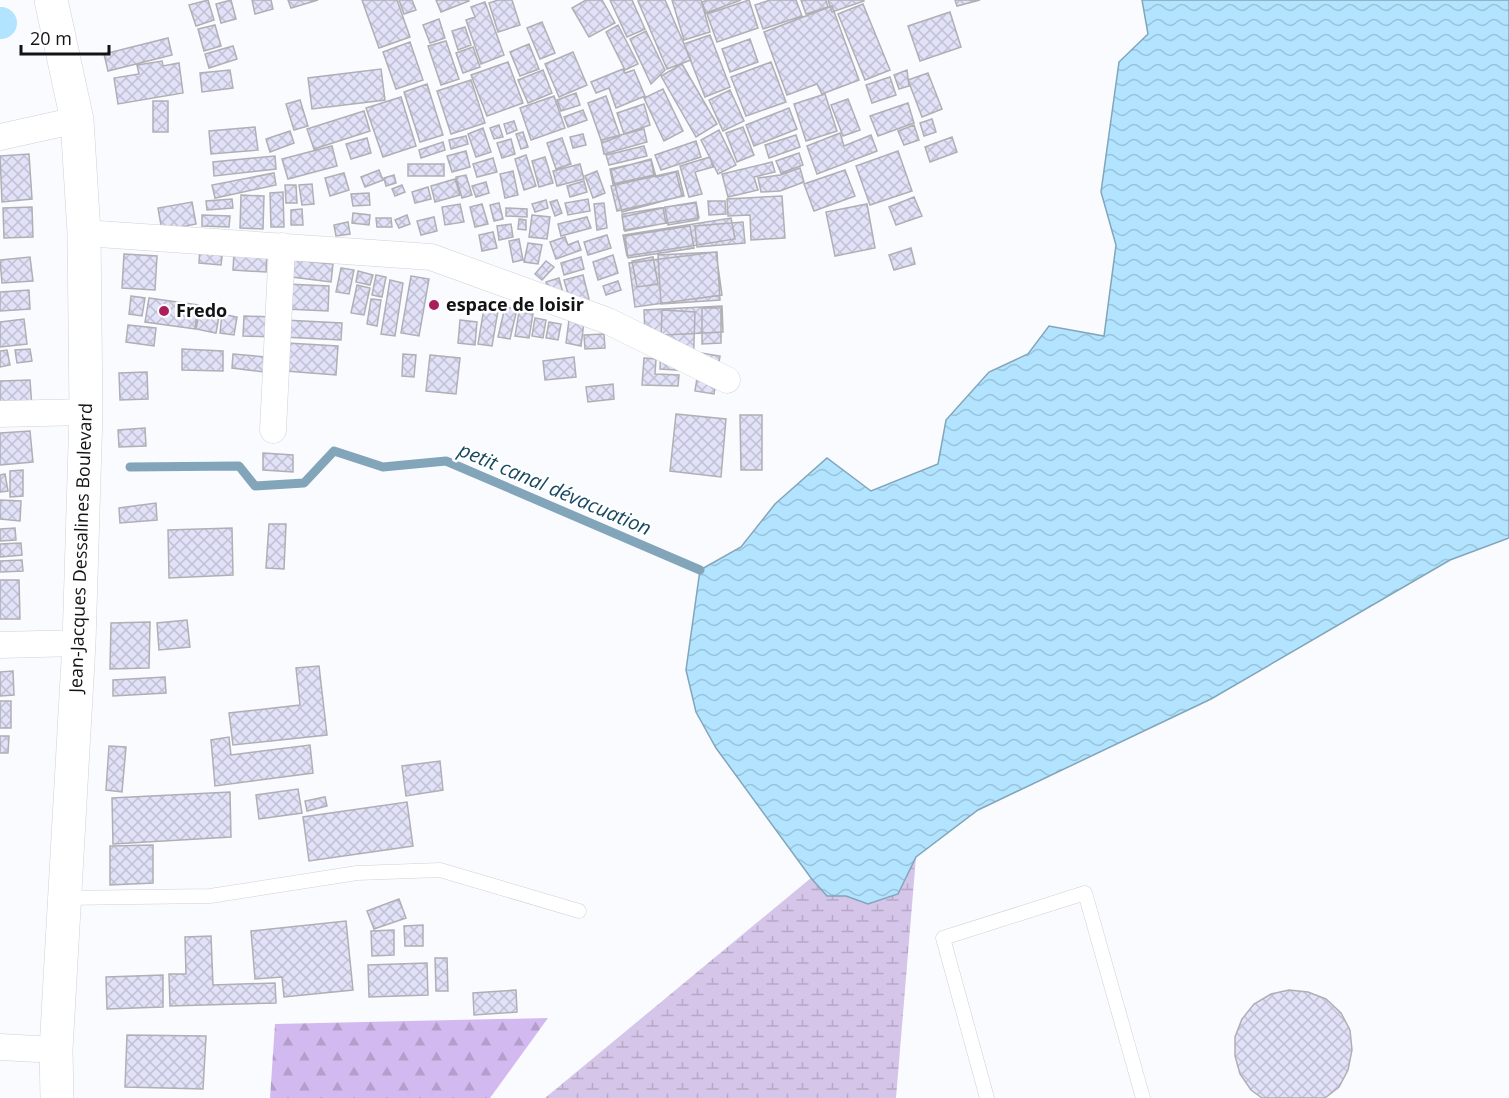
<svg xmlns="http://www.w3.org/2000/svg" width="1509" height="1098" viewBox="0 0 1509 1098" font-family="'Open Sans',sans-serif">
<defs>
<pattern id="forest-firs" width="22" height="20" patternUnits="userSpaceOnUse" patternTransform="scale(1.5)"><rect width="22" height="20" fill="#d2b9ef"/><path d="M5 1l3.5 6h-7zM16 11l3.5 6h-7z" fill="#b39ecc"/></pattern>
<pattern id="wetland-marsh" width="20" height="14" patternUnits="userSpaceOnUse" patternTransform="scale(1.5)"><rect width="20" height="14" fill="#d5c5e8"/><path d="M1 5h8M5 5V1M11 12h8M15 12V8" fill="none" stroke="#b6a8c6"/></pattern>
<pattern id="water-waves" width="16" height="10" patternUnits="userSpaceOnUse" patternTransform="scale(1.5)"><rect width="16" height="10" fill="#b2e4ff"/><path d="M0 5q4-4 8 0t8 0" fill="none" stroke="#98c3da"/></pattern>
<pattern id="building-cross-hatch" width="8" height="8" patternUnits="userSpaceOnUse" patternTransform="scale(1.5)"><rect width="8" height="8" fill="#e1e1f8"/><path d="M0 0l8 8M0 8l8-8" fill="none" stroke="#c0c0d4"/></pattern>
</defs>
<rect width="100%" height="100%" fill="#f9fbff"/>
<!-- forest -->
<path fill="url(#forest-firs)" d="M548,1018L490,1098H270L275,1024Z"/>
<!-- wetland -->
<path fill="url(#wetland-marsh)" d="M916,857L896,1098H545L811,878L827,896H846L868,904L898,894Z"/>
<!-- water -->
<path fill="url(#water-waves)" stroke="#82a5b9" stroke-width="1.5" d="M1142,0H1509V538L1450,560L1211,699L978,810L916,857L898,894L868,904L846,896H827L811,878L716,748L696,712L686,670L700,570L741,547L775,504L827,458L871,491L938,464L946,420L989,372L1028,354L1049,326L1104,336L1116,245L1101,192L1119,62L1148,34Z"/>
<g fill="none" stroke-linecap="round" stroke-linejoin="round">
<!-- stream -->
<path stroke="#82a5b9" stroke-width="9" d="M130,467L239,466L255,486L304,483L334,451L383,467L446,461L700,570"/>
<!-- canal -->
<path stroke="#b2e4ff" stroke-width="32" d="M0,23H1"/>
</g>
<!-- building -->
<path fill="url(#building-cross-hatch)" stroke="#afafb4" stroke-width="1.5" d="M208,0L214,20L196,26L189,5Z
M231,0L236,19L221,23L216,4Z
M252,0H271L273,9L255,14Z
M288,0H318L291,8Z
M362,0H397L410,37L379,48Z
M399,0H412L416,10L404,14Z
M436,0H468L469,1L441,12Z
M498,0H512L520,25L498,32L489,3Z
M586,0H602L615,23L589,37L572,8Z
M610,0H632L645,29L627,37Z
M641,0H665L691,60L667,69L638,1Z
M672,0H701L710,32L684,40Z
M707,0H741L706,13L702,2Z
M749,0L758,28L717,42L707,14Z
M770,0H796L802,16L763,29L755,5Z
M801,0H826L828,7L806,14Z
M828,0H863L864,1L832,12Z
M955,0H980L957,6Z
M485,2L504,55L481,64L466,20L475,17L471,7Z
M863,4L890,70L865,80L838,14Z
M832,6L859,80L822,94L817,84L787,95L764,32Z
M950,12L961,47L920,61L908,26Z
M439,19L445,38L430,43L423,25Z
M542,22L555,53L540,59L527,28Z
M215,25L221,46L204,51L198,29Z
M618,25L638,64L625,70L606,32Z
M465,27L471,45L458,50L452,31Z
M646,31L665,70L651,84L630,39Z
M710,35L730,87L705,97L684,44Z
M168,38L172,55L108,71L104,54Z
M750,39L758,62L730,72L722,49Z
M446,41L459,79L441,85L428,46Z
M410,42L423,80L396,89L383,52Z
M529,44L539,69L520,76L510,52Z
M233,46L237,59L209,68L205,54Z
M473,47L480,67L463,73L456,53Z
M573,52L587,85L559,97L545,64Z
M162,61L163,66L179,63L183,93L118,104L114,78L139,74L137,65Z
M508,62L523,103L487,116L471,75Z
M771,62L786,102L746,116L731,77Z
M682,64L717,124L696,137L661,76Z
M381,69L385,100L312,109L308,78Z
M623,69L625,73L634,70L645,96L616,108L609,88L596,93L591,82Z
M230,70L233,88L202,92L200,73Z
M543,70L552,93L528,103L518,80Z
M907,70L909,86L899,89L894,75Z
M928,73L942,109L922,117L908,80Z
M890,77L896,95L872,103L866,85Z
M471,80L485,123L451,134L437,91Z
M427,84L443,135L420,142L404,92Z
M663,89L683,131L664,141L644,98Z
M730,90L744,121L723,131L709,100Z
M576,93L580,105L561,111L557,100Z
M825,94L837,131L806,141L794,104Z
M554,96L565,128L531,140L520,108Z
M606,96L620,136L602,143L588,103Z
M401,97L416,146L383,157L366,108Z
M848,99L860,130L843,136L831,105Z
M300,100L308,126L294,130L286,104Z
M153,101H168V132H153Z
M908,103L914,123L878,136L870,116Z
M644,104L650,125L624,134L617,113Z
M789,108L797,129L754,146L746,125Z
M583,110L587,120L568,127L564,117Z
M364,111L370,131L314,149L307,129Z
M932,119L936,132L924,136L920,123Z
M514,121L517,130L507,134L504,124Z
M499,125L503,137L494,139L490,128Z
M914,125L919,140L904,145L898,131Z
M255,127L258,150L211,154L209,131Z
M743,127L754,155L737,162L726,133Z
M483,128L491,152L476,157L468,134Z
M644,129L647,142L604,154L601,140Z
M719,130L736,165L718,174L701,140Z
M290,131L294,143L270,152L266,139Z
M523,132L528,147L521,149L516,134Z
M840,133L844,146L871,135L877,151L817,174L807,146Z
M583,134L586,145L573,148L570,137Z
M796,135L800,147L769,158L765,145Z
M466,136L468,144L451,149L449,140Z
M952,137L957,152L930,162L925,147Z
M367,138L371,153L351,159L346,144Z
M562,138L571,164L556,169L547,143Z
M511,139L515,154L502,158L497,143Z
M696,141L701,157L661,170L655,155Z
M443,142L445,150L421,158L419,150Z
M332,146L337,166L288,179L282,159Z
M644,146L647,156L609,165L606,155Z
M466,151L470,167L452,172L447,156Z
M898,151L912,191L870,205L856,166Z
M799,153L803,165L781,173L776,161Z
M29,154L32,199L2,202L0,156Z
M526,155L536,186L524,190L515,159Z
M275,156L276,169L214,176L213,162Z
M545,157L553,183L539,187L532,161Z
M710,157L713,167L695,172L702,194L689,197L680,166Z
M493,158L497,172L477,177L473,164Z
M651,159L656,177L676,172L682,196L622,212L611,170Z
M651,160L654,175L613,184L610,169Z
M772,162L775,172L754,177L758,190L728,197L722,174Z
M408,164H444V176H408Z
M580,164L584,179L557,186L553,171Z
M800,168L804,182L780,191L761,192L758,178L780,175Z
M379,170L383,180L365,187L361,177Z
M845,170L855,196L814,211L804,184Z
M513,171L518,195L505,198L500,174Z
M597,171L605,193L593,198L585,176Z
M678,171L684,196L617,211L611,186Z
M274,173L276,185L215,198L212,185Z
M344,173L349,190L330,196L325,178Z
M394,175L396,183L386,186L384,178Z
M466,175L472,195L462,198L456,177Z
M455,179L460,195L435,202L431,186Z
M584,181L587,192L570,197L567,186Z
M486,182L489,193L476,197L472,186Z
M312,184L314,204L302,205L299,185Z
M285,185H296L297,203H286Z
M402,185L405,192L395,196L392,189Z
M428,187L431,199L415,203L412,192Z
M283,192L284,227H271L270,193Z
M369,193L370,205L353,206L351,194Z
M241,195L264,196L263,229L240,228Z
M782,196L785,238L751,240L750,215L728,216L727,199Z
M914,197L922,216L896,225L889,207Z
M232,199L233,208L207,210L206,201Z
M588,199L590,211L568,215L565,203Z
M546,200L548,208L535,212L532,204Z
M557,200L562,213L555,216L550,202Z
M708,201H725L726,214L709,215Z
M192,202L196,224L162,231L158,208Z
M696,202L699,218L624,230L622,214Z
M499,203L503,219L494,221L490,205Z
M604,203L607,228L597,230L594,204Z
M696,203L698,220L668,225L665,207Z
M460,204L464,222L445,225L442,207Z
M482,204L488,224L475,227L470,207Z
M867,204L875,248L835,256L826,212Z
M32,207L33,237L4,238L3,208Z
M506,208L527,209V217L506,216Z
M663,208L666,223L625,231L622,217Z
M302,209L303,225H291V210Z
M353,213L370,215L369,225L352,223Z
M202,215L230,216L229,227L202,226Z
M407,215L410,224L399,228L395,220Z
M532,215L550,217L547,239L529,237Z
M434,217L437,231L421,235L417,221Z
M587,217L591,228L561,236L558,224Z
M376,218H391L392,227H377Z
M731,218L735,239L627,256L623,235Z
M519,219L526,220V230L518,229Z
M348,222L350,234L336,236L334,225Z
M743,222L745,243L697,247L695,226Z
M511,224L513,237L499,240L497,226Z
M690,226L694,248L628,258L625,236Z
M493,232L497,248L482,251L479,235Z
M607,235L611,248L588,255L584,242Z
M565,237L568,245L578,241L581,250L556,259L550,242Z
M519,239L523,260L513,262L509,241Z
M528,243L542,245L538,264L524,262Z
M200,246L223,249L221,265L199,263Z
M911,248L915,264L894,270L889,255Z
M234,252L267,255L266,272L233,270Z
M716,252L722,295L635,307L629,263Z
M717,252L720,300L661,304L658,255Z
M124,254L157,256L155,290L122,288Z
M613,255L618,273L598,280L593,262Z
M30,257L33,281L2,283L0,260Z
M581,257L584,269L564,275L561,263Z
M653,257L658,284L637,287L632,261Z
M294,260L333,264L331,282L292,277Z
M546,261L554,267L542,280L535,274Z
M341,268L354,270L349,294L336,292Z
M358,271L373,275L370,285L356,282Z
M376,275L386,277L382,297L372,295Z
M583,275L589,299L571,304L564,280Z
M411,276L429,279L419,336L401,333Z
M559,278L563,293L550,297L546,282Z
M390,280L403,283L395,336L381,334Z
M618,281L621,290L606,295L603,286Z
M287,284L329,286L328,311L286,309Z
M357,285L370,288L364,315L351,313Z
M29,290L30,309L0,311V292Z
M131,296L145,298L142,316L129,314Z
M149,298L198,305L195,329L145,322Z
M371,299L381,300L377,326L367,324Z
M485,302L499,305L492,346L478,344Z
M722,306L723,332L645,336L644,310Z
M505,307L517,309L510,339L498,337Z
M200,308L220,311L216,333L196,329Z
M702,308H721V343L702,344Z
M662,310L695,312L693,371L660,369Z
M519,312L533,314L529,338L515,336Z
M222,314L237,317L234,335L220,333Z
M244,316L274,317V337L243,336Z
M535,318L546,320L543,338L532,336Z
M24,319L27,344L0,347V322Z
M284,320L342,323L341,340L283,337Z
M460,320L477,322L475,345L458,343Z
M569,320L584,322L581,346L566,343Z
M549,322L561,324L558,340L546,338Z
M128,325L156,328L154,346L126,342Z
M604,334L605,348L585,349L584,335Z
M287,343L338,346L336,375L286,371Z
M30,349L32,361L17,363L15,350Z
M182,349L223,351V371L182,370Z
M7,350L10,365L0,367V351Z
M701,353L720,356L714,394L695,391Z
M233,354L266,357L264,372L232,368Z
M403,354L416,355L414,377L402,376Z
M430,355L460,358L456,394L426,391Z
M574,357L576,377L545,380L543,361Z
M644,358L656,359L655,374L679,375L678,386L642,385Z
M147,372L148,399L120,400L119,373Z
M30,380L32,408L0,410V381Z
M613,384L614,399L588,402L586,387Z
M676,414L726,419L721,477L670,471Z
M740,415H762V470H741Z
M145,428L146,446L119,447L118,430Z
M30,431L33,462L0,465V433Z
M263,453L293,455V472L263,470Z
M23,470V496L10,497V471Z
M5,474L8,491L0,492V475Z
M0,500L21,501L20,521L0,519Z
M156,503L157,520L120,523L119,508Z
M269,524H286L284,569L266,568Z
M15,528L16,540L0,541V529Z
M232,528L233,575L169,578L168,530Z
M21,543L22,555L0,557V544Z
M22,560L23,571L0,572V561Z
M0,580H19L20,619H0Z
M187,620L190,647L159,650L157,623Z
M150,622L149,668L110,669L111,623Z
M319,666L327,735L233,745L229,713L300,705L296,668Z
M13,671L14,695L0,696V672Z
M165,677L166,693L113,696V680Z
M0,701H11V728H0Z
M0,736H9L8,753H0Z
M229,737L231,755L310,745L313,773L215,786L211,740Z
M109,746L126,747L122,792L106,790Z
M440,761L443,790L406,796L402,766Z
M298,789L302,813L259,819L256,795Z
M230,792L231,837L113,844L112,798Z
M325,797L327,806L307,811L305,801Z
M407,802L413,846L309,861L303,817Z
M153,845V883L110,885V846Z
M399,899L406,918L374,929L367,911Z
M346,921L353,990L284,997L282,977L255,979L251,931Z
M423,925V946H405L404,926Z
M394,930V955L372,956L371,931Z
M211,936L213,985L275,983L276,1003L170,1006L169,974H186L185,937Z
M435,958H447L448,991H436Z
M427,963L428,995L369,997L368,965Z
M163,975V1007L107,1009L106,977Z
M516,990L517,1012L474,1015L473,993Z
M1289,990L1308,992L1326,999L1341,1013L1350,1030L1352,1050L1348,1070L1339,1087L1325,1098H1262L1251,1090L1240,1074L1235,1056V1037L1242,1019L1254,1004L1271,994Z
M127,1035L206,1036L203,1089L125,1087Z"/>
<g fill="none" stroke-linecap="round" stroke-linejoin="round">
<!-- service casing -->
<g stroke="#cfd1d6" stroke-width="15">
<path id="service" d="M63,898L210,896L357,873L440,870L579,911
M987,1098L943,938L1085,893L1143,1098"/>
</g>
<!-- minor casing -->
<g stroke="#cfd1d6" stroke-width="27">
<path id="minor" d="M0,137L77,120
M84,233L431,257L608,321L727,380
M0,414L86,412
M273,430L282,246
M0,645L79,643
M0,1047L56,1050"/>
</g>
<!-- primary casing -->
<g stroke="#cfd1d6" stroke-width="34">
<path id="primary" d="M51,0L77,120L84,233L86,412L79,643L56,1050L57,1098"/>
</g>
<!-- service -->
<use href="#service" stroke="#fff" stroke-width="14"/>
<!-- minor -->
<use href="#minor" stroke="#fff" stroke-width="26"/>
<!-- primary -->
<use href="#primary" stroke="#fff" stroke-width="33"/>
</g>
<!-- markers -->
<g fill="#ab1e5b" stroke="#fff" stroke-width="2">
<circle cx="434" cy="305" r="6"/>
<circle cx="164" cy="311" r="6"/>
</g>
<g text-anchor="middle" stroke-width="5" stroke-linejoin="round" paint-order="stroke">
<!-- poi labels -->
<g font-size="18" font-weight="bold" fill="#121315" stroke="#fff" text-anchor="start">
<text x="446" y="311">espace de loisir</text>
<text x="176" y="317">Fredo</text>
</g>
<!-- street labels -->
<g font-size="18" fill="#121315" stroke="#fff">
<text transform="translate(81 548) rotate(-88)" y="6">Jean-Jacques Dessalines Boulevard</text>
</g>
<!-- water labels -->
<g font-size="20" font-style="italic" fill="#164960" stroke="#fff">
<text transform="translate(555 489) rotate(23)" y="7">petit canal dévacuation</text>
</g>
</g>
<!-- scale -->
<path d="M21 45v9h88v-9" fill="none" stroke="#121315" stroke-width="3"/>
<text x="30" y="45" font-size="18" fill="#121315" stroke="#ffffff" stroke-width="4.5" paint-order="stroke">20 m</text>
</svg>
